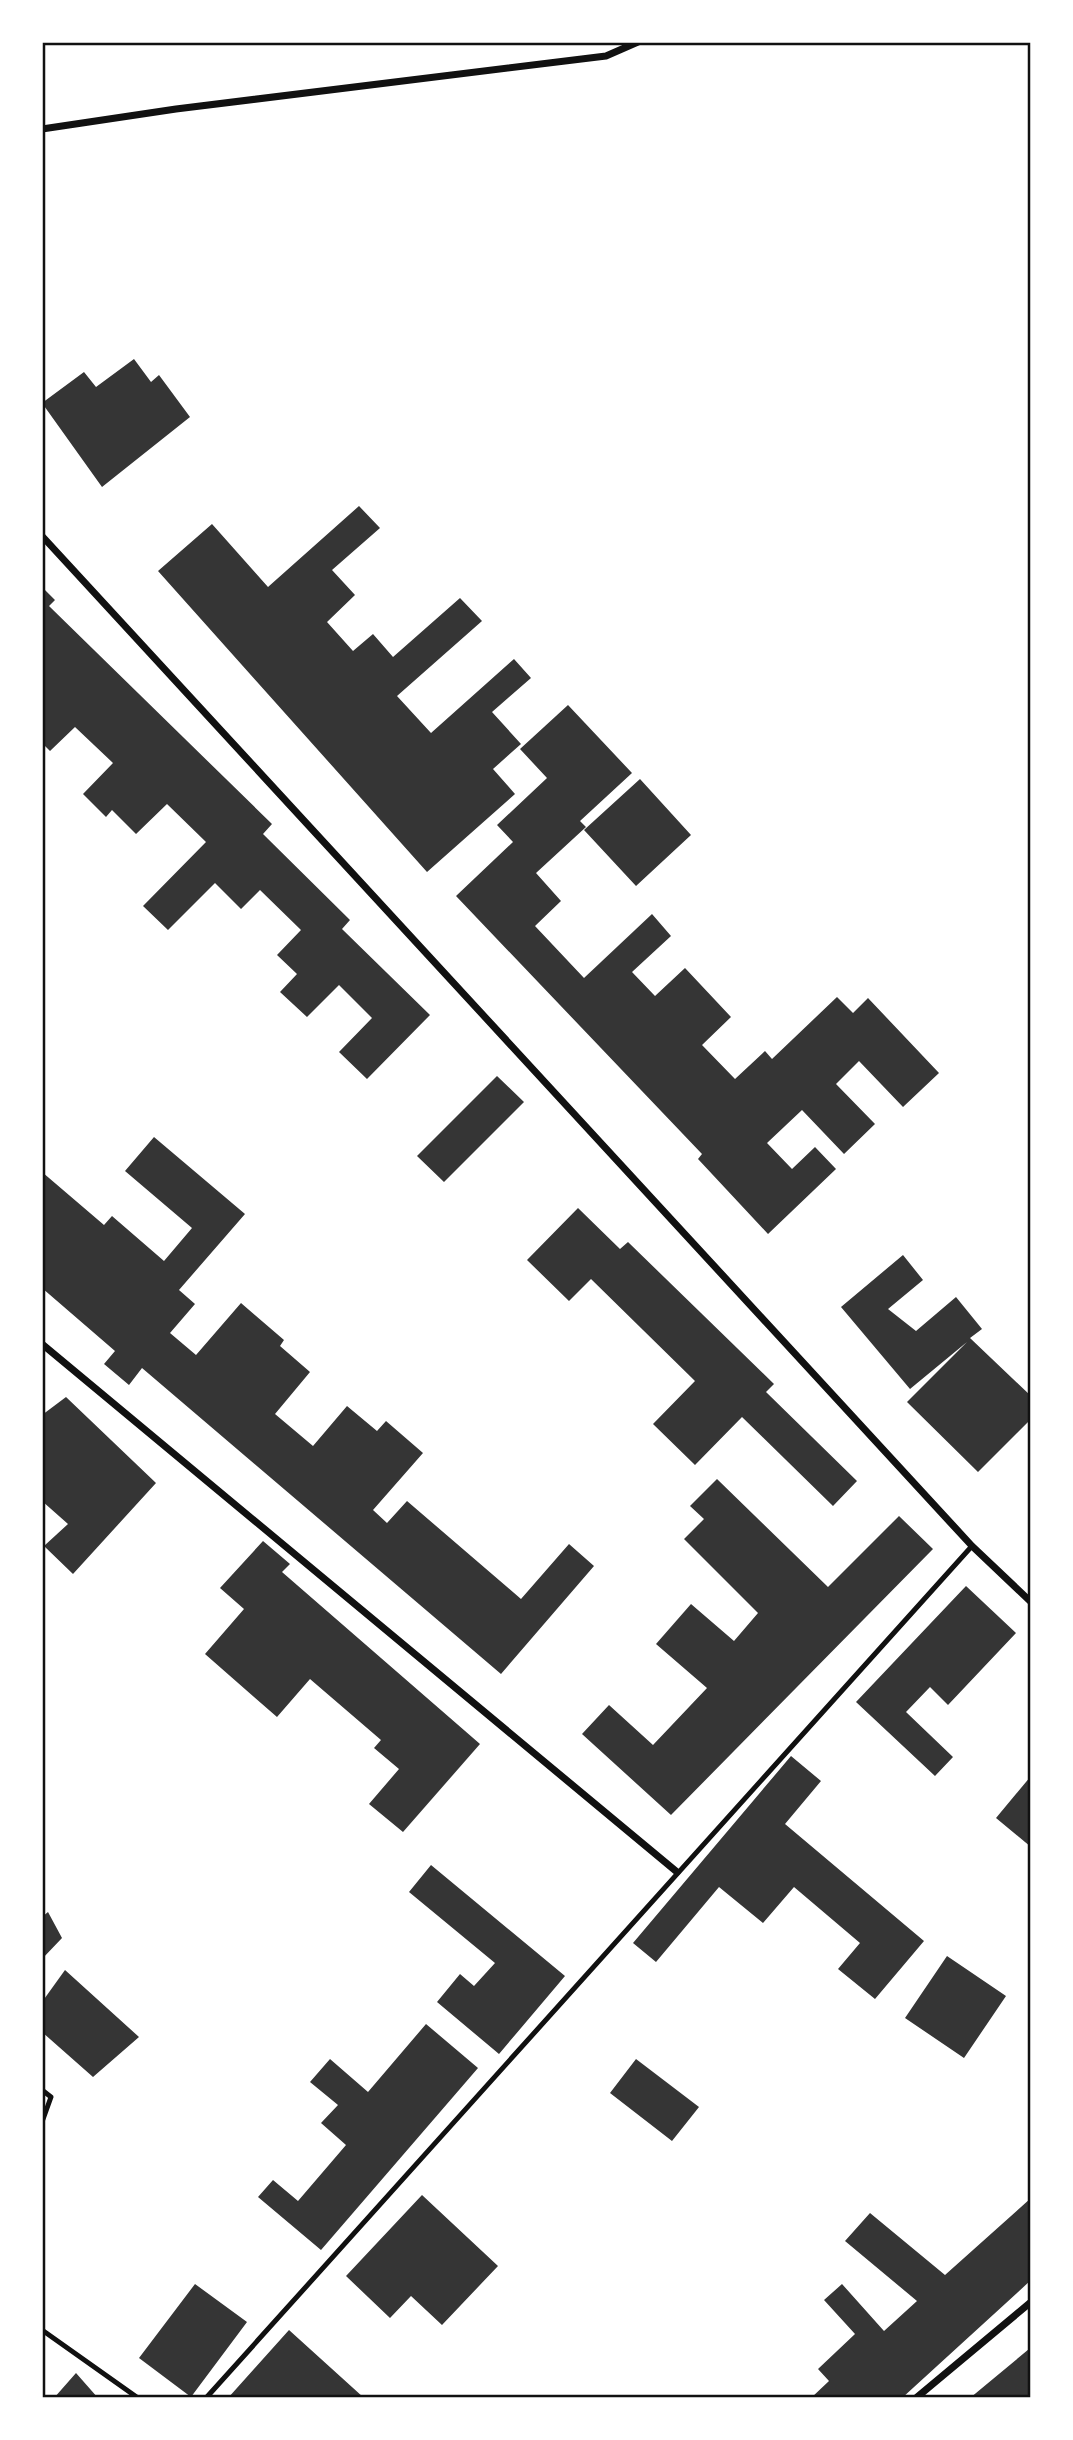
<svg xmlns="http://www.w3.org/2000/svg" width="1073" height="2440" viewBox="0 0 1073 2440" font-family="Quicksand,sans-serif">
<rect width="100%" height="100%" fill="#fff"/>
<!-- building -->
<path fill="#353535" d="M134,359L151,382L159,375L190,417L102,487L42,403L84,372L96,387Z
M359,506L380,528L332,570L355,595L327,622L353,651L373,634L393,657L460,598L482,621L397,696L431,733L514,659L531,678L492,712L521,744L493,769L515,794L427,872L158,571L212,524L268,587Z
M42,587L55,600L49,606L272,824L263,834L350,920L342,929L430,1015L367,1079L339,1052L372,1018L339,985L307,1017L280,992L297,974L277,955L301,930L260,890L241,909L215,883L168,930L143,906L206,842L167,804L136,834L112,810L106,817L83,794L113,763L75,727L50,751L42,743Z
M568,705L632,773L580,821L586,827L536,873L561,901L535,926L584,978L652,914L671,936L632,972L655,996L685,968L731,1017L702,1045L735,1079L765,1051L772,1059L837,997L853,1013L868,998L939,1073L903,1107L859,1061L836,1084L875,1124L844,1154L802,1110L767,1143L792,1169L815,1147L836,1169L768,1234L698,1159L702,1154L456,896L513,842L497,825L547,778L520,749Z
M640,779L691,835L636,886L584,830Z
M497,1076L524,1102L444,1182L417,1156Z
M154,1137L245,1214L179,1290L195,1304L170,1333L196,1355L241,1303L284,1340L280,1346L310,1372L275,1414L313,1446L347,1406L377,1431L386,1421L423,1453L373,1510L387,1523L407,1501L521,1599L569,1544L594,1566L501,1674L142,1368L129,1385L104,1364L115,1351L42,1288V1172L104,1225L112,1216L164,1261L192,1228L125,1171Z
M578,1208L620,1249L628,1242L774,1384L766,1392L857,1481L833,1506L742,1417L695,1465L653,1424L695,1381L591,1279L569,1301L527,1260Z
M903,1255L923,1280L888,1309L916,1331L956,1297L982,1329L970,1338L1031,1396V1419L978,1472L907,1402L967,1342L910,1389L841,1307Z
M66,1397L156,1483L73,1574L44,1546L68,1524L42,1501V1415Z
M717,1479L828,1587L899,1516L933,1549L671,1815L582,1734L609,1705L653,1745L707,1688L656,1644L691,1604L734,1641L758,1613L684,1539L704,1519L690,1506Z
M263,1541L290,1564L282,1572L480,1744L403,1832L369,1804L399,1769L374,1748L381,1740L310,1679L277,1717L205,1654L244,1609L220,1588Z
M966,1586L1016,1633L948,1705L930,1687L906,1712L953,1757L935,1776L856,1702Z
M791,1756L821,1781L785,1824L924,1941L875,1999L838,1969L860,1943L794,1887L763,1923L719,1887L656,1962L633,1943Z
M1031,1776V1847L996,1818Z
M431,1865L565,1976L499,2054L437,2002L460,1974L474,1986L495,1963L409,1892Z
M48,1912L62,1938L42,1959V1917Z
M947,1956L1006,1996L964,2058L905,2018Z
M65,1970L139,2037L93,2077L42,2032V2002Z
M426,2024L478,2068L321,2250L258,2197L273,2180L298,2201L346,2145L321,2123L338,2105L310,2082L330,2059L368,2092Z
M636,2059L699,2107L672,2141L610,2093Z
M422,2195L498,2266L442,2325L411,2296L390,2318L346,2276Z
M1031,2198V2280L1017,2293L902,2398H811L829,2381L818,2369L855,2334L824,2300L842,2284L884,2331L917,2301L845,2241L870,2213L945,2275Z
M195,2284L247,2322L191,2397L139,2358Z
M289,2330L363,2397L362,2398H228Z
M1029,2349L1031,2396L970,2398Z
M76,2373L98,2398H54Z"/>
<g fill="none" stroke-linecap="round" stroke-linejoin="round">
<!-- service -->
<path stroke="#111" stroke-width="5" d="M42,2090L51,2097L42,2122
M42,2330L138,2398
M206,2398L972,1546"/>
<!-- minor -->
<path stroke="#111" stroke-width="7" d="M42,129L176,109L606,56L638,42
M42,536L972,1546L1031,1602
M42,1344L677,1872
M916,2398L1031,2302"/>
</g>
<!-- border -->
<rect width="1073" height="2440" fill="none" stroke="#ffffff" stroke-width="88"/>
<rect x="44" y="44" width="985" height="2352" fill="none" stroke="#111" stroke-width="2.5"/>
</svg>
